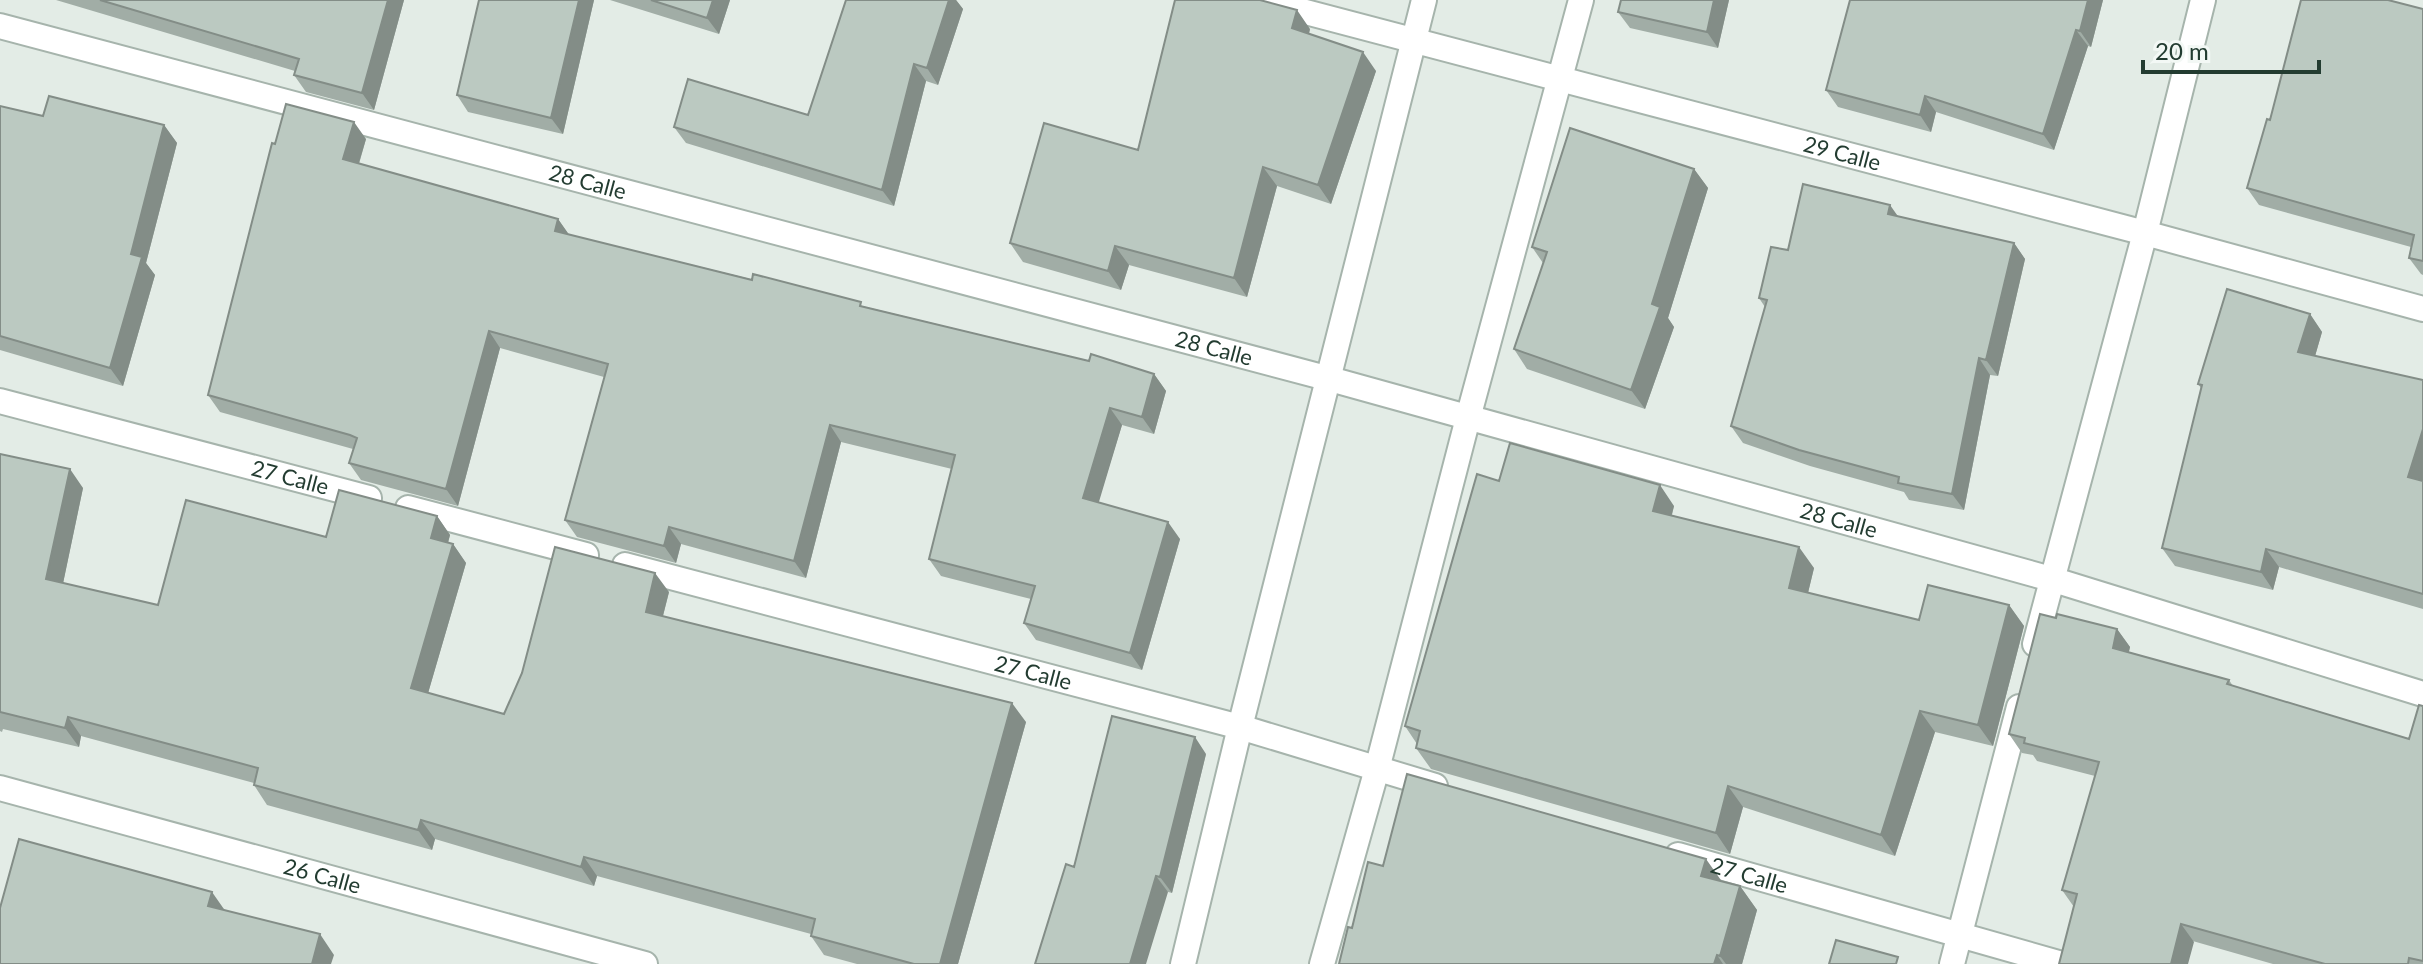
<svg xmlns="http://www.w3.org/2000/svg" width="2423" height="964" viewBox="0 0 2423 964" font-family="Lato,sans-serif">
<rect width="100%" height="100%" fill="#e3ece6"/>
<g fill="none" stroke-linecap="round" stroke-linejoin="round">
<!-- minor casing -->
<g stroke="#a6b4ac" stroke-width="28">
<g id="minor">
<path id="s1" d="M1260,0L2145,233L2423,309"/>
<path id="s2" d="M0,26L1330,379L2051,579L2423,694"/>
<path id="s3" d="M0,401L369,498"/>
<path d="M408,508L586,555"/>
<path id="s4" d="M625,565L1240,727L1435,786"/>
<path d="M2035,644L2145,233L2203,0"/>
<path id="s5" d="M0,788L645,964"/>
<path id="s6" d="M1678,855L2062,964"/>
<path d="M1183,964L1240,727L1424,0"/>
<path d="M1322,964L1377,769L1468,418L1581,0"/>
<path d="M1952,964L2019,707"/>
</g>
</g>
<!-- minor -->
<use href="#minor" stroke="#fff" stroke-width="24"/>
</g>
<!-- wall -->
<path fill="#a1ada6" d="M56,0H404L374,110L306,92L294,75L295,71Z
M479,0H597H594L563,134L468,112L457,95Z
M610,0H730L719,34Z
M846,0H956L963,9L938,85L926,81L894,206L686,143L674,127L808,115Z
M1729,0L1718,48L1630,28L1618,12Z
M1850,0H2103L2091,47L2088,46L2054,150L1936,112L1931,132L1838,107L1826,90Z
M2423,9V275L2421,274L2409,258L2411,247L2259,205L2247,188L2270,120Z
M1310,29L1309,34L1376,71L1331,204L1277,186L1247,297L1129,265L1121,290L1023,262L1010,243L1138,150Z
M0,106L43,116L164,125L177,143L146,263L155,275L123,386L0,350Z
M366,139L359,164L558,219L569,235L1089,361L1154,374L1166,391L1154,434L1122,425L1098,502L1180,539L1142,670L1036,640L1024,623L1031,599L941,576L929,559L952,469L841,442L806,578L681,544L676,563L577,537L565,520L604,377L500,348L458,506L361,480L349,463L353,449L220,412L208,395L275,144Z
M1694,169L1708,188L1668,318L1674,327L1645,409L1527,369L1514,349L1543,263L1532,247Z
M1898,216L2014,243L2025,259L1998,376L1990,375L1964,510L1909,500L1904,492L1810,466L1743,443L1731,426L1765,307L1759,298L1788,250Z
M2310,314L2322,332L2315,356L2423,380V609L2279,567L2273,590L2175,566L2162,548L2201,388L2198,384Z
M0,454L83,488L63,583L158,605L326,537L437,516L450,535L448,543L453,544L466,563L428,693L504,714L669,592L663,616L1026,722L958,964H857L824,955L811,936V934L597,876L594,886L435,839L432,850L267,805L254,785V783L81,736L79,747L3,729L2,732L0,731Z
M1499,481L1674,506L1672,515L1814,568L1808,593L1919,620L2009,605L2024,626L1993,746L1935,732L1895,856L1743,807L1730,854L1431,769L1416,748L1417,744L1405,726Z
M2056,618L2117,629L2130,647L2129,652L2229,680L2233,686L2409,739L2423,706V964H2273L2074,907L2062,890L2095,776L2037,761L2033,755L2022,753L2009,734Z
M1206,754L1172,893L1074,867Z
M1383,866L1721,881L1740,886L1757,910L1742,964H1339Z"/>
<!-- shaded-wall -->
<path fill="#838d87" d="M388,0H404L374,110L362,93Z
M579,0H594L563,134L551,118Z
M713,0H730L719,34L707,18Z
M949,0H956L963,9L938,85L927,68Z
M1714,0H1729L1718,48L1707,32Z
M2088,0H2103L2091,47L2080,31Z
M1297,10L1310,29L1305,47L1292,28Z
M2076,30L2088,46L2054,150L2043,134Z
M1363,52L1376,71L1331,204L1318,185Z
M914,64L926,81L894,206L882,190Z
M1925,96L1936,112L1931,132L1920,115Z
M354,122L366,139L355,176L343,159Z
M164,125L177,143L146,263L155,275L123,386L110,368L131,254Z
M1263,167L1277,186L1247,297L1234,278Z
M1694,169L1708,188L1668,318L1674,327L1645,409L1631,390L1652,304Z
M1890,205L1902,222L1888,214Z
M558,219L570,236L555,231Z
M2014,243L2025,259L1998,376L1986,360Z
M1115,246L1129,265L1121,290L1108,271Z
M2310,314L2322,332L2311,370L2298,352Z
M489,331L500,348L458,506L446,489Z
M1979,358L1990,375L1964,510L1952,494Z
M1154,374L1166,391L1154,434L1142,417Z
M1110,408L1122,425L1095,515L1083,498Z
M830,425L841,442L806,578L794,561Z
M2423,429V488L2408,477Z
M70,469L83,488L60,598L46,579Z
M1660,485L1674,506L1667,532L1653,511Z
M437,516L450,535L444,557L431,538Z
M1168,522L1180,539L1142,670L1130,653Z
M669,527L681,544L676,563L664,546Z
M453,544L466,563L424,707L411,688Z
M1799,547L1814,568L1804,609L1789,588Z
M2266,549L2279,567L2273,590L2261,572Z
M655,573L669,592L659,631L646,612Z
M2009,605L2024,626L1993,746L1978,725Z
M2117,629L2130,647L2125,666L2113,648Z
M1012,703L1026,722L958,964H940Z
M1920,711L1935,732L1895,856L1881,835Z
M68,717L81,736L79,747L65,728Z
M1195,737L1206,754L1172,893L1160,877Z
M1728,786L1743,807L1730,854L1716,833Z
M421,820L435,839L432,850L418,830Z
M584,857L597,876L594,886L581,867Z
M1706,859L1723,883L1701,876Z
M1156,876L1168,892L1146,964H1130Z
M1740,886L1757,910L1742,964H1726L1720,956Z
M212,892L226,912L208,906Z
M2181,924L2194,942L2188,964H2171Z
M320,934L334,955L331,964H312Z
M1717,955L1723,964H1714Z"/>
<!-- building -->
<path fill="#bbc9c1" stroke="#838d87" stroke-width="2" d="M100,0H388L362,93L294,75L299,59Z
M479,0H579L551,118L457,95Z
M651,0H713L707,18Z
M846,0H949L927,68L914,64L882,190L674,127L688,79L808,115Z
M1175,0H1260L1297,10L1292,28L1363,52L1318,185L1263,167L1234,278L1115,246L1108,271L1010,243L1044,123L1138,150Z
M1621,0H1714L1707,32L1618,12Z
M1850,0H2088L2080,31L2076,30L2043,134L1925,96L1920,115L1826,90Z
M2301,0H2388L2423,9V261L2409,258L2414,235L2247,188L2267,119L2270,120Z
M49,96L164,125L131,254L142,257L110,368L0,336V106L43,116Z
M286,104L354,122L343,159L558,219L555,231L752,280L753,274L861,302L860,306L1089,361L1091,354L1154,374L1142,417L1110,408L1083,498L1168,522L1130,653L1024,623L1035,586L929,559L955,455L830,425L794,561L669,527L664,546L565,520L608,364L489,331L446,489L349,463L357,438L350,435L208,395L272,143L275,144Z
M1570,128L1694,169L1652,304L1660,307L1631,390L1514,349L1547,252L1532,247Z
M1803,184L1890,205L1888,214L2014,243L1986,360L1979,358L1952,494L1898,483L1899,477L1799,450L1731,426L1767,300L1759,298L1771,247L1788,250Z
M2227,289L2310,314L2298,352L2423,380V429L2408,477L2423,481V594L2266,549L2261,572L2162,548L2202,385L2198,384Z
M1510,443L1660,485L1653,511L1799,547L1789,588L1919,620L1928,585L2009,605L1978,725L1920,711L1881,835L1728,786L1716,833L1416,748L1420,731L1405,726L1477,474L1499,481Z
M0,454L70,469L46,579L158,605L186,500L326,537L339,490L437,516L431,538L453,544L411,688L504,714L522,673L555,547L655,573L646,612L1012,703L940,964H914L811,936L815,919L584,857L581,867L421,820L418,830L254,785L258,768L68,717L65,728L0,712Z
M2040,614L2056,618L2057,614L2117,629L2113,648L2229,680L2227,684L2409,739L2419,705L2423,706V961L2409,958L2408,964H2325L2181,924L2171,964H2059L2077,894L2062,890L2099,762L2024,743L2025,738L2009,734Z
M1112,716L1195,737L1160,877L1156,876L1130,964H1035L1066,864L1074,867Z
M1407,774L1706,859L1701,876L1740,886L1720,956L1717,955L1714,964H1339L1348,927L1352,928L1368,862L1383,866Z
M19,839L212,892L208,906L320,934L312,964H0V908Z
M1836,940L1898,957L1896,964H1829Z"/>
<g text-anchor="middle" stroke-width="6" stroke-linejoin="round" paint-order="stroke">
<!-- street labels -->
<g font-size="22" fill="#233c31" stroke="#f3f8f5">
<text dy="8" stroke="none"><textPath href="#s1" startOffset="602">29 Calle</textPath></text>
<text dy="8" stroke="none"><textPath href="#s2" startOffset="608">28 Calle</textPath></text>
<text dy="8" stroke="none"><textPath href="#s2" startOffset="1256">28 Calle</textPath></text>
<text dy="8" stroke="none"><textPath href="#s3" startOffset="300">27 Calle</textPath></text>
<text dy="8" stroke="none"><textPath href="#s2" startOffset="1904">28 Calle</textPath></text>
<text dy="8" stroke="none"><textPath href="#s4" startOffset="422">27 Calle</textPath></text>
<text dy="8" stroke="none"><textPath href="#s6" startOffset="74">27 Calle</textPath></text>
<text dy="8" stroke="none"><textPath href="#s5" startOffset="334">26 Calle</textPath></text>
</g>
</g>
<!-- scale -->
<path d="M2143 60v12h176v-12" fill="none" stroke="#233c31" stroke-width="4"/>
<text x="2155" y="60" font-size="24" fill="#233c31" stroke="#f3f8f5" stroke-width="6" paint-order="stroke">20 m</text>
</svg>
